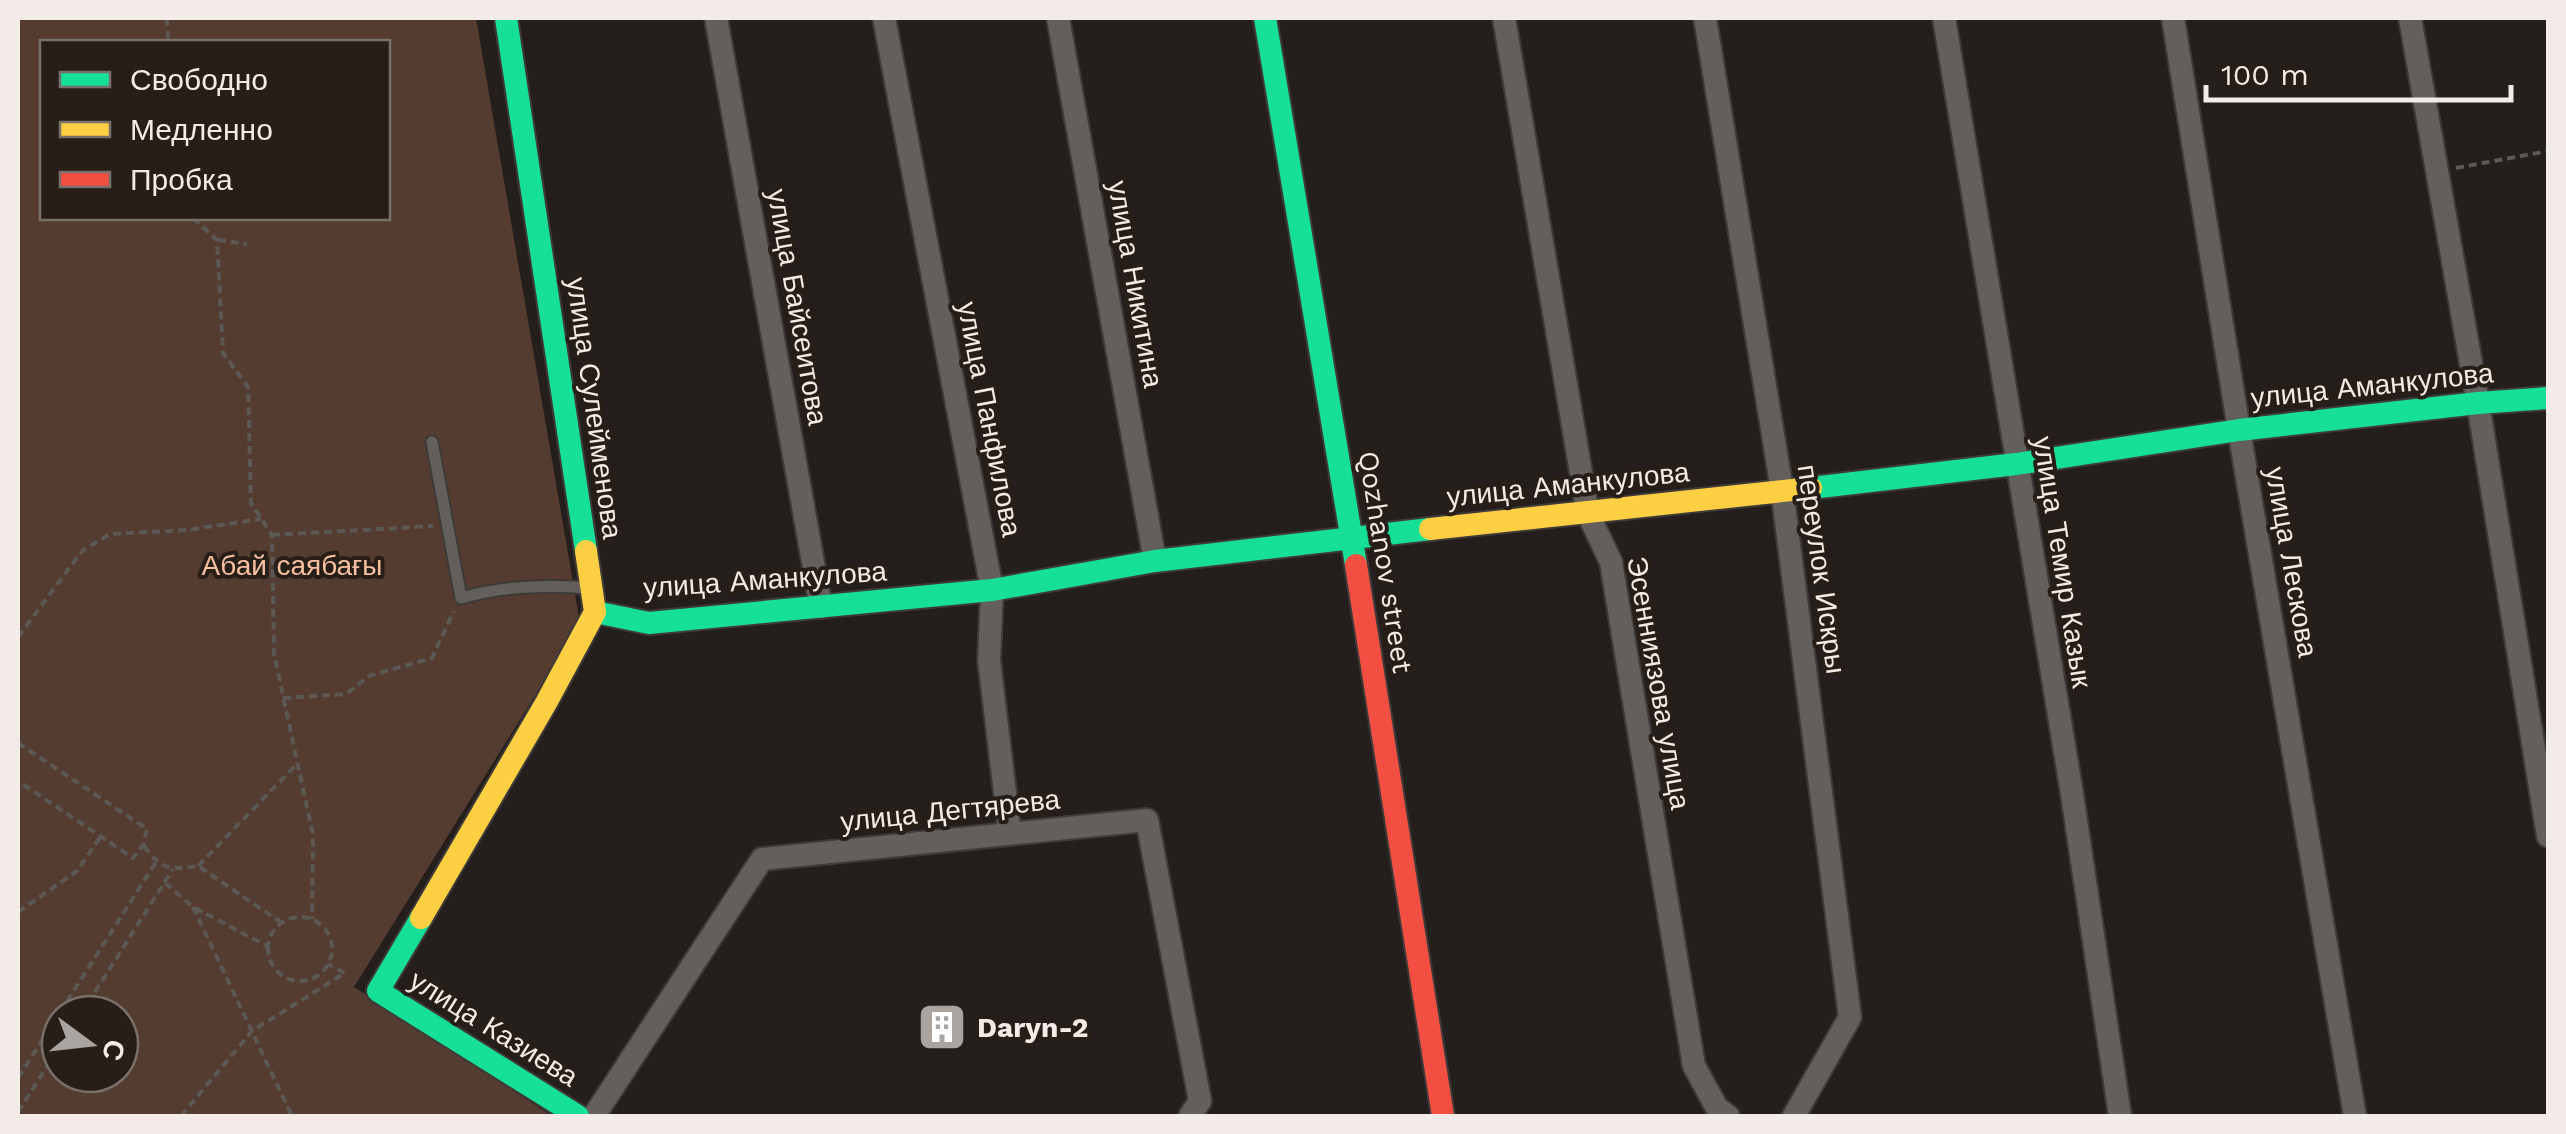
<svg xmlns="http://www.w3.org/2000/svg" width="2566" height="1134" viewBox="0 0 2566 1134" font-family="'Work Sans',sans-serif">
<rect width="100%" height="100%" fill="#241f1c"/>
<!-- green -->
<path fill="#543d30" fill-rule="evenodd" d="M18,18H476L580,623L354,987L552,1116H18ZM42,42H388V218H42ZM60,1014H120V1074H60Z"/>
<g fill="none" stroke-linecap="round" stroke-linejoin="round">
<!-- lane casing -->
<g stroke="#3e3a38" stroke-width="15">
<path id="lane" d="M432,442L461,598C504,586 542,585 587,588"/>
</g>
<!-- street casing -->
<g stroke="#3e3a38" stroke-width="26">
<path id="street" d="M716,18L821,607
M884,18L992,590L989,660L1010,834
M1058,18L1155,561
M1504,18L1588,514L1611,562L1694,1066L1717,1108L1728,1116
M1705,18L1782,490L1850,1017L1794,1116
M1944,18L2072,794L2120,1116
M2173,18L2239,430L2355,1116
M2410,18L2478,403L2548,836
M594,1116L762,859L1147,820L1200,1101L1190,1116"/>
</g>
<!-- fast casing -->
<g stroke="#3e3a38" stroke-width="26">
<path id="fast" d="M506,18L586,551
M1265,18L1356,565
M1811,488L2016,464L2239,430L2478,403L2548,398
M595,612L649,623L992,590L1155,561L1430,529
M421,918L378,991L578,1116"/>
</g>
<!-- slow casing -->
<g stroke="#3e3a38" stroke-width="26">
<path id="slow" d="M1430,529L1811,488
M421,918L546,703L595,612L586,551"/>
</g>
<!-- jam casing -->
<g stroke="#3e3a38" stroke-width="26">
<path id="jam" d="M1356,565L1443,1116"/>
</g>
<!-- path -->
<path stroke="#5b5855" stroke-width="4" stroke-dasharray="8 5" stroke-linecap="butt" d="M167,18L168,42
M2456,168L2548,151
M193,218L217,240L223,353L248,387L251,503L272,535L274,654L313,835L312,919
M218,240L247,244
M272,535L433,526
M18,637L82,551L110,534L187,530L261,519
M283,698L346,694L369,676L432,658L454,611
M18,743L147,829L143,845L133,858L18,781
M144,846C161,870 170,870 198,866L282,923
M198,866L296,765
M165,883L193,907L267,946
M193,907L292,1116
M18,912L77,871L101,836
M268 949a32 32 0 1 1 64 0a32 32 0 1 1-64 0Z
M81,1014L173,869
M18,1078L156,862
M18,1112L60,1046
M181,1116L252,1031L345,973L328,964"/>
<!-- lane -->
<use href="#lane" stroke="#635f5d" stroke-width="11"/>
<!-- street -->
<use href="#street" stroke="#635f5d" stroke-width="22"/>
<!-- fast -->
<use href="#fast" stroke="#16e098" stroke-width="22"/>
<!-- slow -->
<use href="#slow" stroke="#ffcf43" stroke-width="22"/>
<!-- jam -->
<use href="#jam" stroke="#f24e42" stroke-width="22"/>
</g>
<!-- icons -->
<defs>
<g id="building-square" transform="scale(2.5)"><rect x="-9" y="-9" width="18" height="18" rx="4" fill="#aaa4a0" stroke="#271e18"/><path d="M-4-6H4V6H1V3H-1V6H-4ZM-2.5-4.3h1.7v1.8h-1.7ZM.8-4.3h1.7v1.8H.8ZM-2.5-1h1.7V.8h-1.7ZM.8-1h1.7V.8H.8Z" fill="#fff"/></g>
</defs>
<g fill-rule="evenodd">
<use href="#building-square" x="942" y="1027"/>
</g>
<g text-anchor="middle" stroke-width="8" stroke-linejoin="round" paint-order="stroke">
<!-- street labels -->
<g font-size="28" fill="#f2ebe7" stroke="#271e18">
<text transform="translate(1136 284) rotate(80)" y="10">улица Никитина</text>
<text transform="translate(798 307) rotate(80)" y="10">улица Байсеитова</text>
<text transform="translate(2372 385) rotate(-6)" y="10">улица Аманкулова</text>
<text transform="translate(595 408) rotate(82)" y="10">улица Сулейменова</text>
<text transform="translate(990 419) rotate(79)" y="10">улица Панфилова</text>
<text transform="translate(1568 484) rotate(-6)" y="10">улица Аманкулова</text>
<text transform="translate(1386 562) rotate(81)" y="10">Qozhanov street</text>
<text transform="translate(2063 562) rotate(81)" y="10">улица Темир Казык</text>
<text transform="translate(2292 562) rotate(80)" y="10">улица Лескова</text>
<text transform="translate(1822 569) rotate(82)" y="10">переулок Искры</text>
<text transform="translate(765 579) rotate(-4)" y="10">улица Аманкулова</text>
<text transform="translate(1659 683) rotate(80)" y="10">Эсенниязова улица</text>
<text transform="translate(950 810) rotate(-6)" y="10">улица Дегтярева</text>
<text transform="translate(494 1028) rotate(32)" y="10">улица Казиева</text>
</g>
<!-- park labels -->
<g font-size="28" fill="#f7c0a0" stroke="#271e18">
<text x="292" y="575">Абай саябағы</text>
</g>
<!-- poi labels -->
<g font-size="28" font-weight="bold" fill="#f2ebe7" stroke="#271e18" text-anchor="start">
<text x="977" y="1037">Daryn-2</text>
</g>
</g>
<!-- border -->
<rect width="2566" height="1134" fill="none" stroke="#f2ebe7" stroke-width="40"/>
<!-- legend -->
<rect x="40" y="40" width="350" height="180" fill="#271e18" stroke="#78706b" stroke-width="2.5"/>
<rect x="60" y="72" width="50" height="15" fill="#16e098" stroke="#78706b" stroke-width="2.5"/>
<text x="130" y="90" font-size="30" fill="#f2ebe7">Свободно</text>
<rect x="60" y="122" width="50" height="15" fill="#ffcf43" stroke="#78706b" stroke-width="2.5"/>
<text x="130" y="140" font-size="30" fill="#f2ebe7">Медленно</text>
<rect x="60" y="172" width="50" height="15" fill="#f24e42" stroke="#78706b" stroke-width="2.5"/>
<text x="130" y="190" font-size="30" fill="#f2ebe7">Пробка</text>
<!-- north arrow -->
<g transform="translate(90 1044) rotate(105)"><circle r="48" fill="#271e18" stroke="#78706b" stroke-width="2.5"/>
<path d="M0-8L18 38L0 25L-18 38Z" fill="#aaa4a0"/>
<text y="-15" font-size="28" font-weight="bold" text-anchor="middle" fill="#f2ebe7">С</text>
</g>
<!-- scale -->
<path d="M2206 85v15h305v-15" fill="none" stroke="#f2ebe7" stroke-width="5"/>
<text x="2221" y="85" font-size="30" fill="#f2ebe7" stroke="#271e18" stroke-width="8" paint-order="stroke">100 m</text>
</svg>
